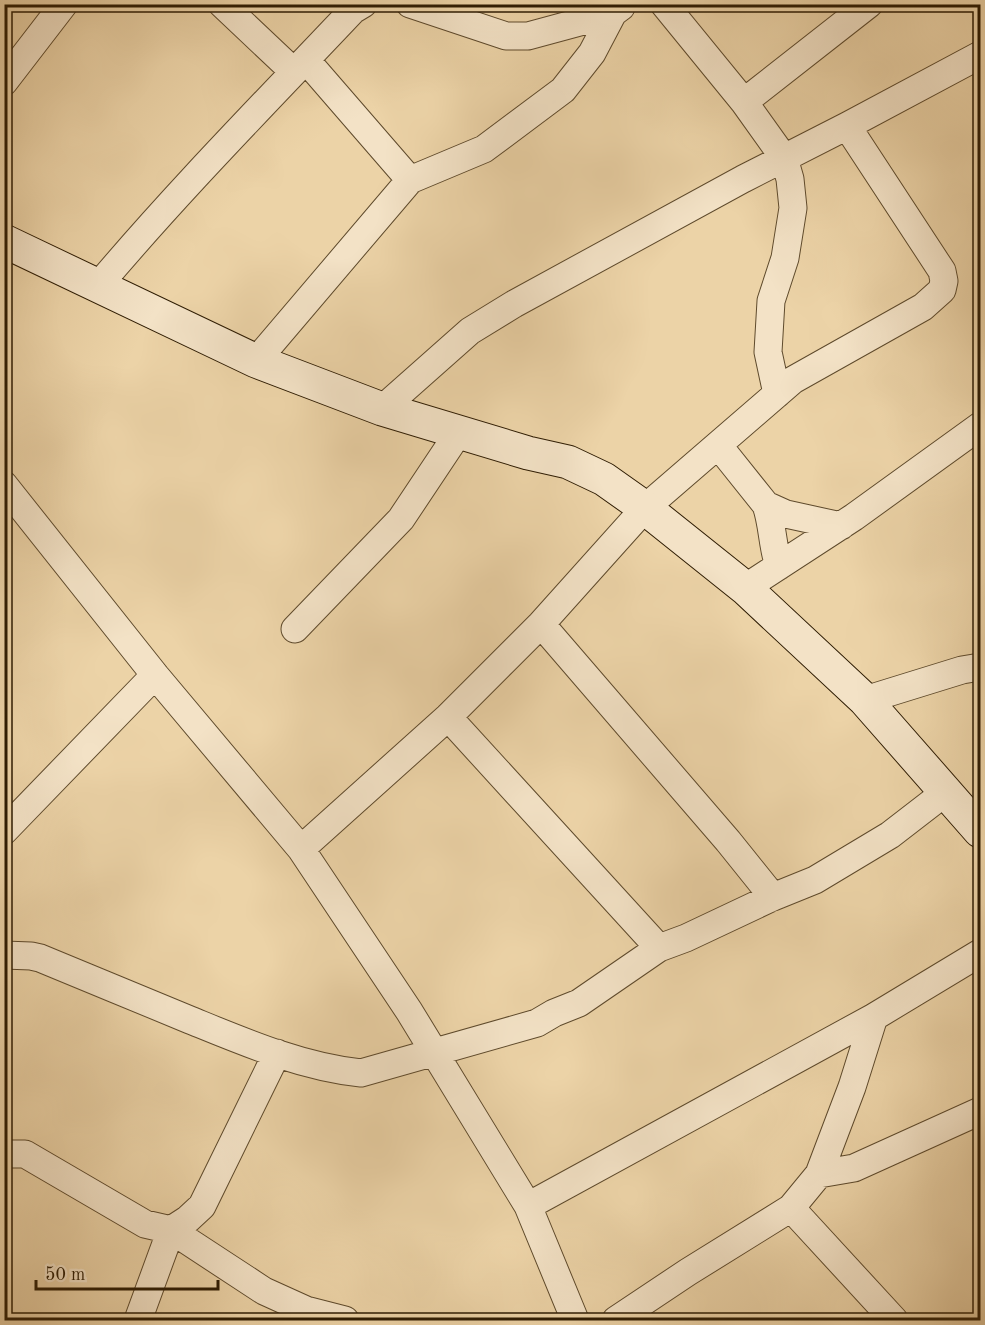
<svg xmlns="http://www.w3.org/2000/svg" width="985" height="1325" viewBox="0 0 985 1325" font-family="'Old Standard TT',serif">
<rect width="100%" height="100%" fill="#ecd3a7"/>
<filter id="stains"><feTurbulence type="fractalNoise" baseFrequency=".00333" numOctaves="4"/><feColorMatrix values="0 0 0 0 .2 0 0 0 0 .09 0 0 0 0 .02 0 0 0 .5 -.17"/></filter>
<radialGradient id="worn" r=".72"><stop offset=".6" stop-color="#630" stop-opacity="0"/><stop offset="1" stop-color="#630" stop-opacity=".3"/></radialGradient>
<g fill="none" stroke-linecap="round" stroke-linejoin="round">
<!-- street casing -->
<g stroke="#5e4a2c" stroke-width="29">
<path id="street" d="M222,4L294,72
M410,4L506,36H528L613,13L621,7
M664,4L744,102L784,158L790,179L793,208L785,258L771,301L768,352L777,394
M306,60L410,180
M4,82L64,4
M744,102L869,4
M98,286C179,190 267,101 353,10L363,4
M256,361L410,180L484,149L563,90L592,53L613,13
M382,409L470,331L514,304L743,179L847,126L980,55
M718,445L766,505L786,514L841,526
M4,485L155,675L301,849L409,1011L528,1206L575,1320
M766,505C773,525 772,546 779,566
M745,588L854,517L980,426
M541,624L728,841L773,897
M295,629L401,519L459,432
M865,700L962,670L980,667
M448,717L659,948L686,938L773,897L815,880L890,835L947,791
M4,831L155,675
M301,849L448,717L541,624L645,508L793,380L923,307L942,290L944,281L942,271L847,126
M4,955L31,956L40,958C90,979 140,999 190,1020C244,1042 302,1067 361,1073L537,1023L554,1013L579,1003L659,948
M4,1154H25L145,1224L171,1230L264,1291L306,1310L345,1320
M819,1174L854,1168L980,1111
M528,1206L874,1017
M791,1208L894,1320
M138,1320L171,1230L188,1219L202,1206L277,1053
M616,1320L688,1272L791,1208L819,1174L852,1087L874,1017L980,953"/>
</g>
<!-- secondary casing -->
<g stroke="#2e1c03" stroke-width="35">
<path id="secondary" d="M4,241L256,361L382,409L528,453L568,462L604,479L645,508L745,588L865,700L980,831"/>
</g>
<!-- street -->
<use href="#street" stroke="#f3e2c6" stroke-width="27"/>
<!-- secondary -->
<use href="#secondary" stroke="#f3e2c6" stroke-width="33"/>
</g>
<!-- margin -->
<rect width="985" height="1325" fill="none" stroke="#ecd3a7" stroke-width="24"/>
<rect x="6" y="6" width="973" height="1313" fill="none" stroke="#2e1c03" stroke-width="3"/>
<rect x="12" y="12" width="961" height="1301" fill="none" stroke="#2e1c03" stroke-width="1.5"/>
<!-- scale -->
<path d="M36 1280v9h182v-9" fill="none" stroke="#2e1c03" stroke-width="3"/>
<text x="45" y="1280" font-size="18" fill="#2e1c03" stroke="#f3e2c6" stroke-width="4.5" paint-order="stroke">50 m</text>
<rect width="100%" height="100%" filter="url(#stains)"/>
<rect width="100%" height="100%" fill="url(#worn)"/>
</svg>
